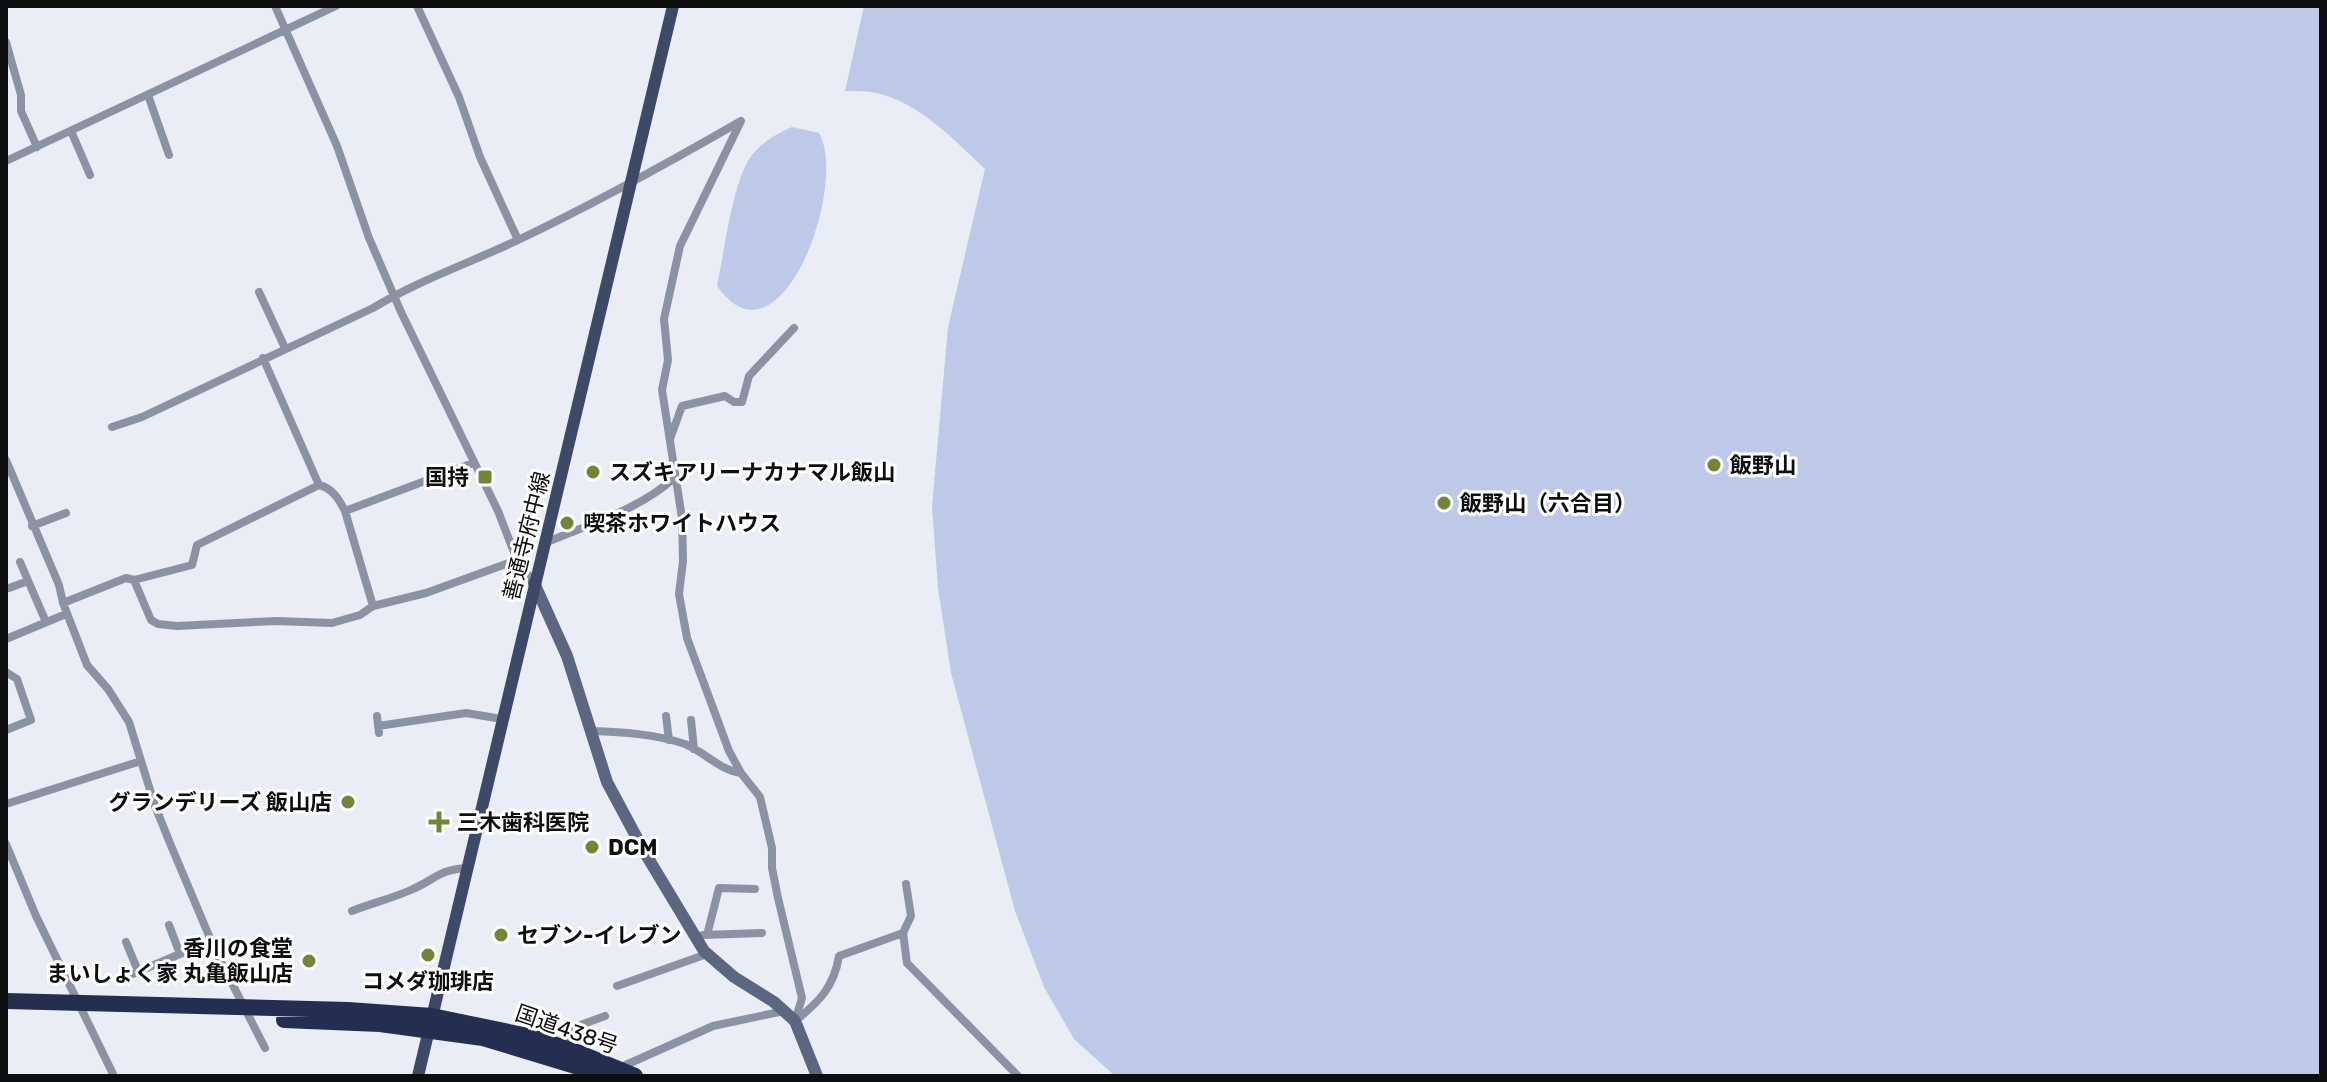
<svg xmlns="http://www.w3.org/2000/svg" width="2327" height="1082" viewBox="0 0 2327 1082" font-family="Rubik,'Noto Sans JP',sans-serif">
<rect width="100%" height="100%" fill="#eaedf5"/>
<!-- green -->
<path fill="#bec9ea" d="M864,6H2321V1076H1115L1074,1039L1044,987L1015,911L951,673L938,588L932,506L948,327L985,169C954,140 920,103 877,93C867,91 855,91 845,91Z
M792,127L819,133C849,185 780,376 717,286C724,254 733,178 752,155C762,142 778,133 792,127Z"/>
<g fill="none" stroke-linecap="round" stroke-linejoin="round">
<!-- street -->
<path stroke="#8b92a4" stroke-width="8" d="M275,6L337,146L369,238L401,312L498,511L517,560L534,583
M417,6L459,97L480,157L518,240
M6,42L21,95V111L37,147
M148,95L169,155
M71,131L90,175
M6,161L336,6
M259,292L285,348
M263,358L319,485
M112,427L142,417L373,308C419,280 470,263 518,240C594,204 668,163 741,121L680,246L664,319L668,360L662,390L682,518L683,561L679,594L687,638L729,751L741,773L760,797L772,848V868L778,898L802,998L795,1021
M670,439L682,406L725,396L734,402H742L749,376L794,328
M6,460L59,585L63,603
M345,511L473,463
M32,526L66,513
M545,543C587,525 639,510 674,478
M20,562L46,622
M134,580L151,620L158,624L177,626L276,621L332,623L360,615L373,606L426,593L517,560
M9,588L28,581
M6,639L66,614
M6,672L17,679L31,720L6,730
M377,716L379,733
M666,716L669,740
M691,720L694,749
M378,726L466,713L502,719
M591,731C622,732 655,734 685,744C705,752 719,770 741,773
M6,804L141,761
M6,844L36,916L114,1076
M906,884L911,916L903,933L907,963L1018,1076
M352,911C372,903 394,898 413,889C436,879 438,870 467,868
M169,925L180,954
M703,935L762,933
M707,935L719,888L755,889
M126,942L138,971
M130,975L211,941
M617,986L707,954
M795,1021C819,1002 834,987 839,956L903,933
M265,1048L215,950L172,848L155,806L129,722L108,689L87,665L63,603L126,578L134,580L192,565L197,545L319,485C332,488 339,499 345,511L373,606
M572,1048L567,1030L605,1016
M619,1068L713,1026L784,1011"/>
<!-- secondary -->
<path stroke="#5d6681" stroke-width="12" d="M534,583L567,656L607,782L645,853L704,951L734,977L774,1002L795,1021L817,1076"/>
<!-- primary -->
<path stroke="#3e4867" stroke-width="12" d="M418,1076L673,6"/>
<!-- highway -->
<path stroke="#242e51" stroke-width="16" d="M6,1001L348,1010L432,1016L533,1037L577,1052L635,1076
M284,1020L380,1024L483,1038L608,1076"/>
</g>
<!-- markers -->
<g fill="#738434" stroke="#fff" stroke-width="3">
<circle cx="1714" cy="465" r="8"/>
<circle cx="593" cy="472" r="8"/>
<rect x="477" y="469" width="16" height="16" rx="4"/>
<circle cx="1444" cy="503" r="8"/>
<circle cx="567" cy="523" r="8"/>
<circle cx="348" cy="802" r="8"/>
<path d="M435 810h8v8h8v8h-8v8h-8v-8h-8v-8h8z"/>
<circle cx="592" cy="847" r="8"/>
<circle cx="501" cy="935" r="8"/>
<circle cx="428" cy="955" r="8"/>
<circle cx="309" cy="961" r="8"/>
</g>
<g text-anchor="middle" stroke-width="6" stroke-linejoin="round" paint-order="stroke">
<!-- poi labels -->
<g font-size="22" font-weight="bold" fill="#0d0e10" stroke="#fff" text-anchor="start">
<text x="1730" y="473">飯野山</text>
<text x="609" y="480">スズキアリーナカナマル飯山</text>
<text x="469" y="485" text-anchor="end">国持</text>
<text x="1460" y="511">飯野山（六合目）</text>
<text x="583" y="531">喫茶ホワイトハウス</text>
<text x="332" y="810" text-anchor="end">グランデリーズ 飯山店</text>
<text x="457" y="830">三木歯科医院</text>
<text x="608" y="855">DCM</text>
<text x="517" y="943">セブン-イレブン</text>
<text x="293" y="956" text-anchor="end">香川の食堂<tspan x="293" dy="25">まいしょく家 丸亀飯山店</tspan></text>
<text x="428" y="989" text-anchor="middle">コメダ珈琲店</text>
</g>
<!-- street labels -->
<g font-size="22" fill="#0d0e10" stroke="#fff">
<text transform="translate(526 536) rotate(-76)" y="8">善通寺府中線</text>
<text transform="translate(567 1029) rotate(19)" y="8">国道438号</text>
</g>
</g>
<!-- border -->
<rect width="2327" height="1082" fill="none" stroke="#0d0e10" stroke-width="16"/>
</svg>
